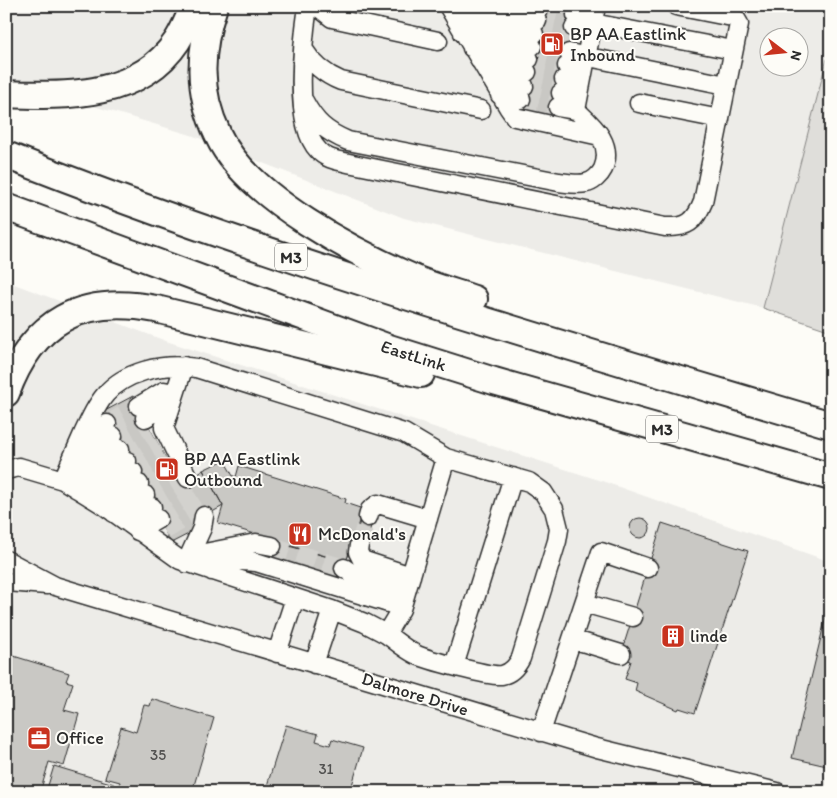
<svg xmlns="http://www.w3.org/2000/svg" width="837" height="798" viewBox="0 0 837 798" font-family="Itim,sans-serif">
<rect width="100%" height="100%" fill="#fdfcf7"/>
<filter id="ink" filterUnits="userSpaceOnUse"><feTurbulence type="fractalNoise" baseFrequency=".02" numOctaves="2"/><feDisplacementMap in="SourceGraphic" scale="10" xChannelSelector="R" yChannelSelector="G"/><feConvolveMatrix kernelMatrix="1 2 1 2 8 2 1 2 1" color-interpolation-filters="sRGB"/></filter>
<g filter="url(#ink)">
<!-- built -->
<path fill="#edece8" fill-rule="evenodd" d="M6,6H831V43L763,308L404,218L191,135L6,80ZM770,38H800V68H770Z
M6,281L166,341L602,481L831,562V792H6Z"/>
<!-- green -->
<path fill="#dfdeda" stroke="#858482" d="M831,43V331L763,308Z"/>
<!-- building -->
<path fill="#c9c8c4" stroke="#2b2b2b" d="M542,6H578L555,119L520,111Z
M133,396L179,484L203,470L223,506L198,520L202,527L171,543L101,413Z
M224,460L233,476L236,477L239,466L346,499L345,503L363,509L346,562L264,539L265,537L218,523L223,506L203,470Z
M362,515L373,519L365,547L353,543Z
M630 528a10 10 0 1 1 20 0a10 10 0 1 1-20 0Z
M662,523L748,551L695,713L679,708L678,710L635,691L637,683L625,679L631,661L620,657Z
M274,541L346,562L341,579L269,557Z
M831,595V767L792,758Z
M7,654L69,673L66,681L73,683L64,710L79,714L64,766L49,762L41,789L36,787L34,792H27L6,785Z
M152,699L214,718L192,792H117L120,782L105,778L121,727L136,732L144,705L150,706Z
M286,725L318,734L316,741L330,745L332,739L363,748L350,792H265Z
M54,766L114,784L111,792H46Z"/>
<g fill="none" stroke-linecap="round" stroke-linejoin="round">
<!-- minor-tunnel -->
<path stroke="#d3d2ce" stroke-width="18" stroke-dasharray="18 9" stroke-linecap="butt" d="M540,8L576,15
M537,21L574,28
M534,34L572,41
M529,59L567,66
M527,72L564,79
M524,86L561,93
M521,99L558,107
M107,424L139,406
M113,436L145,418
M120,449L152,432
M127,461L158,443
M133,472L164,455
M139,484L169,466
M145,495L175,477
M152,507L191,483
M158,519L197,495
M164,531L203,508
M359,545L368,517
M272,546L344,568"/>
<!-- minor casing -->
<g stroke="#2b2b2b" stroke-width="21">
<path id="minor" d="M308,6C303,40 293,124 318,150C326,160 341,161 353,164L665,227C687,228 695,222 703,202L739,24L736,19L732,17L676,6
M317,6L332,18L438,41
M448,6L508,107L515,117L600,136
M465,6L537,21
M531,6L540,8
M576,15L594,19
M455,18L534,34
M593,23L733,50
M574,28L591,31
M463,33L532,46
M472,48L529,59
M304,50C313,65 324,74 341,81L481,110
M569,53L726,85
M481,62L527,72
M567,66L583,70
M491,79L524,86
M564,79L581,82
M561,93L578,97
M500,95L521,99
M304,101C315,122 326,132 348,141L559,182C567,183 578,185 586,183C593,182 600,175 603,169C614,143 593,126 576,110L596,6
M639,103L720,119
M558,107L576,110
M184,366L164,428L188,478
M139,406L164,391L175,393
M145,418L172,403
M81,439L107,424
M72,459L113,436
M6,470L19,467L63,480L102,504L180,560L332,610L365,623L386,634L401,609L446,458
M63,480C69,465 76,450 83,434C98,402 107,382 144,371C161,366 178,365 196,368L404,433L446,458L529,482L543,492L554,509L559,529L557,541L521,658C517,666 512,673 502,675C491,677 427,660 415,654C405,649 396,641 386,634
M63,480L120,449
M77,489L127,461
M90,497L133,472
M103,505L139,484
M114,513L145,495
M368,517L370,510L378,504L428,519
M127,522L152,507
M138,531L158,519
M359,545L358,552L362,560L411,576
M189,556L256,543L272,546
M6,560L55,586L597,748L777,792
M186,563L202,528L204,516
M344,568L357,577L406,591
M212,571L217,563L228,560L256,562L401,607
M6,582L47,585
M584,603L633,617
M572,639L621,654
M277,653L295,598
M314,664L332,610
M454,666L513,477
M541,732L601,552L648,568"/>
</g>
<!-- highway casing -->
<g stroke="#2b2b2b" stroke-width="30">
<g id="highway">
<path d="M214,6C199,51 197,91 218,135C247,198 359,255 420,281C438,288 456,293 474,299"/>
<path d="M6,94C67,97 140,97 177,41C184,30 189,18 194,6"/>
<path d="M6,155C275,262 554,342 831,425"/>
<path id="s1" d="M6,207L389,348L494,381L831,477"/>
<path d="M6,393C33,320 81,295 156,309L421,374"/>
</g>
</g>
<!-- minor -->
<use href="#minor" stroke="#fdfcf7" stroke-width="18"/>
<!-- highway -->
<use href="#highway" stroke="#fdfcf7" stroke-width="26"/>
</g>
</g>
<!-- icons -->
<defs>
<g id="fuel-square" transform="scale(1.25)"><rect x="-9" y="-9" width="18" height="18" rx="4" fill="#c8321e" stroke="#fdfcf7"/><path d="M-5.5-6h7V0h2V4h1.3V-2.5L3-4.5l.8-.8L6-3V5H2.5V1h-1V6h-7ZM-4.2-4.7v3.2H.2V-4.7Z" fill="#fff"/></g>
<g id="restaurant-square" transform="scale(1.25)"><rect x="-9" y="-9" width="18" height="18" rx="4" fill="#c8321e" stroke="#fdfcf7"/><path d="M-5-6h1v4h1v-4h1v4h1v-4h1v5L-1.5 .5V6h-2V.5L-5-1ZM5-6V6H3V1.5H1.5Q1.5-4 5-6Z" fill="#fff"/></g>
<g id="building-square" transform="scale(1.25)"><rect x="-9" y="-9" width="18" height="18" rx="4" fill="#c8321e" stroke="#fdfcf7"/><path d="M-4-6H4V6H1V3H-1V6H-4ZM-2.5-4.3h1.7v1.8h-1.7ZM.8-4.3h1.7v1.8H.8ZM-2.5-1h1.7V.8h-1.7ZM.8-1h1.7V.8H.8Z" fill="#fff"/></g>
<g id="office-square" transform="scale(1.25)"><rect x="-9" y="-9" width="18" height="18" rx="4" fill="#c8321e" stroke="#fdfcf7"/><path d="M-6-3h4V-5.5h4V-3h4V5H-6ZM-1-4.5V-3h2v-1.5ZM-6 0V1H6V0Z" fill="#fff"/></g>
</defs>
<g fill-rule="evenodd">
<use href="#fuel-square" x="552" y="44"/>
<use href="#fuel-square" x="167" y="469"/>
<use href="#restaurant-square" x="300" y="534"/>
<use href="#building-square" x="673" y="636"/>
<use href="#office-square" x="39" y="738"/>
</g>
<g text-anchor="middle" stroke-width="4" stroke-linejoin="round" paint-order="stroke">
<!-- number labels -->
<g font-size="15" fill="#525251">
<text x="158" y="760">35</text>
<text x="326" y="774">31</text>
</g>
<!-- shield labels -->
<g fill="#fdfcf7" stroke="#6a6a68" stroke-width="1">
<rect x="275" y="243.5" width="32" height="27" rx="4"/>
<rect x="646" y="415.5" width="32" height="27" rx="4"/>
</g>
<g font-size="16" font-weight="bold" fill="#2b2b2b">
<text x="291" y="263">M3</text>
<text x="662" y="435">M3</text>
</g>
<!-- poi labels -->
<g font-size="18" fill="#2b2b2b" stroke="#fdfcf7" text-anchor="start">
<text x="570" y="40">BP AA Eastlink<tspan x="570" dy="21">Inbound</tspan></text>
<text x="184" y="465">BP AA Eastlink<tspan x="184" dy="21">Outbound</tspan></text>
<text x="318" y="540">McDonald's</text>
<text x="690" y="642">linde</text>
<text x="56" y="744">Office</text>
</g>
<!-- street labels -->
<g font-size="18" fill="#2b2b2b" stroke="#fdfcf7">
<text dy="6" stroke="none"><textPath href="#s1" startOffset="434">EastLink</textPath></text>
<text transform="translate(415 694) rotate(17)" y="6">Dalmore Drive</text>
</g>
</g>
<!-- margin -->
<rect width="837" height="798" fill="none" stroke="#fdfcf7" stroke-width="25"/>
<rect x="12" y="12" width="812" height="773" fill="none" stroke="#2b2b2b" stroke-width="2" filter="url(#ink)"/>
<!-- north arrow -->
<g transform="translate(784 52) rotate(106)"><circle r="24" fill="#fdfcf7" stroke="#a9a8a5"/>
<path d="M0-4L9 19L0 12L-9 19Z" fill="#c8321e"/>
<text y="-8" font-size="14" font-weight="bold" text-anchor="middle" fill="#2b2b2b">N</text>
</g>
</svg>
